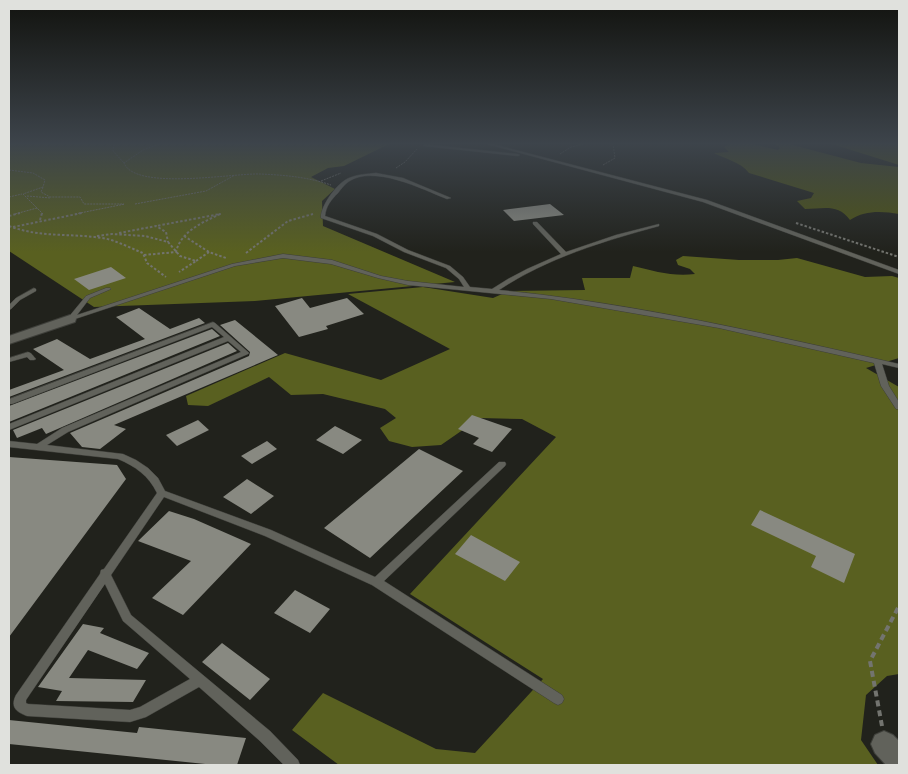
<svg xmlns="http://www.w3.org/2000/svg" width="908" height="774" viewBox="0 0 908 774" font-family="Rubik,sans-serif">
<rect width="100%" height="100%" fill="#21221c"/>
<!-- forest -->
<path fill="#596020" d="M9,144H389L344,166L328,168L311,177L335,189L322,201L323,226L455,282L255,301L94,307L9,251Z
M683,256L739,260H778L797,258L865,277L892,276L899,278V358L866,368L899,387V674L887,676L866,695L861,740L878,765H339L292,730L323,693L436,749L475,753L543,679L410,594L556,437L522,419L480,418L441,445L412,447L389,441L380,428L396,418L385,409L323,394L291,395L269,377L208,406L188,405L186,396L285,353L381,380L450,349L348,294L423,287L493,298L509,291L585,290L582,278H630L633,266C654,271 673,277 695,274L690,269L678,265L676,260Z"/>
<!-- water -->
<path fill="#4f5514" d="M729,144H752L778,150L780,148L776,144H789L861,163L899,167V214C882,211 865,210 850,220C838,203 822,209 805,209L797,201L811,198L814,193L749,173C741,162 725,159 714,153L729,152L724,147Z
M832,144H899V165Z"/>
<!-- building -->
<path fill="#888981" d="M550,204L564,215L514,221L503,210Z
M111,267L126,278L89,290L74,279Z
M302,298L310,308L347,298L364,314L326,326L328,329L299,337L275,306Z
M139,308L170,329L199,318L205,323L9,397V390L64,370L33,349L57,339L90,359L145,339L116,317Z
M235,320L278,355L114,425L126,429L100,449L82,447L70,433L249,356L250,352L220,325Z
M212,329L220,336L9,422V406Z
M228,343L237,351L46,434L42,428L17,438L13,430Z
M472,415L512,429L492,452L473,444L479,438L458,429Z
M198,420L209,430L177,446L166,435Z
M335,426L362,440L343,454L316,440Z
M267,441L277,449L252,464L241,456Z
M419,449L463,471L370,558L324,528Z
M9,457L117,465L126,479L9,637Z
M247,479L274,496L251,514L223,497Z
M760,510L855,554L844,583L811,567L816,556L751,525Z
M169,511L194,519L251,544L183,615L152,598L191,561L138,541Z
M471,535L520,562L505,581L455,554Z
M295,590L330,609L310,633L274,613Z
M83,624L104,628L100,633L149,653L137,669L88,650L69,678L146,680L133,702L56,701L62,691L38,687Z
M222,643L270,679L250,700L202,662Z
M9,720L137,733L139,727L246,738L237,765H215L9,744Z"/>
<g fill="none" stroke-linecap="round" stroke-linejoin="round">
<!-- lane casing -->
<g stroke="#3e3f3a" stroke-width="1">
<path id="lane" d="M423,144L518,154L520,155L518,156L424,146Z
M487,144H493L707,200L899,270V274L703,202Z
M376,173L403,178L451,198L447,199C422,189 373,164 348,182C344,185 341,189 338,193C331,200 326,206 325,216L377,234L408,250L450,266L463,277L470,287L492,289L508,279L527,269L561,254L533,224V222H537L566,252L616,235L659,224V226C604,241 547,258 499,290C634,303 767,334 899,364V368L882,364L889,386L899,402V409H896L881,386L874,363L719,328L551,299L408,285L378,278L331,264L283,258L235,266L72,320H68L67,319L86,296L106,288H110L111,289L90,298L77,315L232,264L283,254L332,260L381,276L408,281L464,287L459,279L446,268L404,252L373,236L321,218C320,206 338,182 349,178C358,174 367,174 376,173Z
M34,288L36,289V291L20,300L11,309L9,310V305L16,298Z
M213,322L215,323L248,352L249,353L248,354L68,432L47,445L123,454L136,460L148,468L158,478L165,491L271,530L375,577L499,462H505L506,464L505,466L384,581L562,695L564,699L562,703L558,705L554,703L372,585L265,536L164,497L111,575L131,615L270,731L298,760L300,765H284L260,741L199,687L146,717L130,722L27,716C16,712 10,707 16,695L100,574L101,570L104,569L157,493C149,476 135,466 118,459L9,447V441L37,444L62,428L241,352L228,341L9,430V424L224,337L212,327L12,404H9V399ZM105,584L123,621L190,679L140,707L130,710L28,704L26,703V700L30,694Z
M28,352C32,353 33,356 36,359L34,360H30L27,357L9,362V358Z"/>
</g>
<!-- street casing -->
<g stroke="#3e3f3a" stroke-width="2">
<path id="street" d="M70,315L75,316L76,319L75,322L9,344V336Z
M884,731L893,735L899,741V765H886L875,753L871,744L875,735Z"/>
</g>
<!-- path-far2 -->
<path stroke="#73746f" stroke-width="1" stroke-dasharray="2 1" stroke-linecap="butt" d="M114,144L113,151L124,163
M159,144L143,150L124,163C135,191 233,173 260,174C284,175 308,177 331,185
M9,146L13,144
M560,154L571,147L584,144
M603,165L615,158L613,144
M396,168L405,162L417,149
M9,170L33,173L45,180L43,187L23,194L43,214
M321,181L341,173
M43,187L41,192L50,197H80L84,204H124
M27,196L51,198
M9,197L22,194
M135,204L206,191L235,175
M15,214L37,208
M75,214L125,204"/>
<!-- path-far1 -->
<path stroke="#73746f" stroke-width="2" stroke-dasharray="2.5 2" stroke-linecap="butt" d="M9,216L20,213
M40,220L42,213
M796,223L899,257
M9,226C40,238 71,233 102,238C116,240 130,248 143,253L147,263L166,277
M13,227L82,213
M119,233L156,226L166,232L168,242
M97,236L112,234L145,236L168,242L180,256L196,261L179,272
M184,236L209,252L226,258
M246,253L288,221L313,214
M144,255L176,252C181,231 202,223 220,214L156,226
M196,261L209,252"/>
<!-- path -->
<path stroke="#73746f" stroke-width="4" stroke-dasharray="6 4" stroke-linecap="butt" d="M882,726L870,661L899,606"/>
<!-- lane -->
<use href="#lane" fill="#61625b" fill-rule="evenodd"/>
<!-- street -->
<use href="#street" fill="#61625b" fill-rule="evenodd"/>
</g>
<!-- sky -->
<linearGradient id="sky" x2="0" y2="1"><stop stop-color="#12130f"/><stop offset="0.57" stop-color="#3d444b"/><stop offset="1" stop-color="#3d444b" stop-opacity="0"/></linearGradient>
<rect width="908" height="252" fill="url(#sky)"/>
<!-- border -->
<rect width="908" height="774" fill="none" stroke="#e0e1dd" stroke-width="20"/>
</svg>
